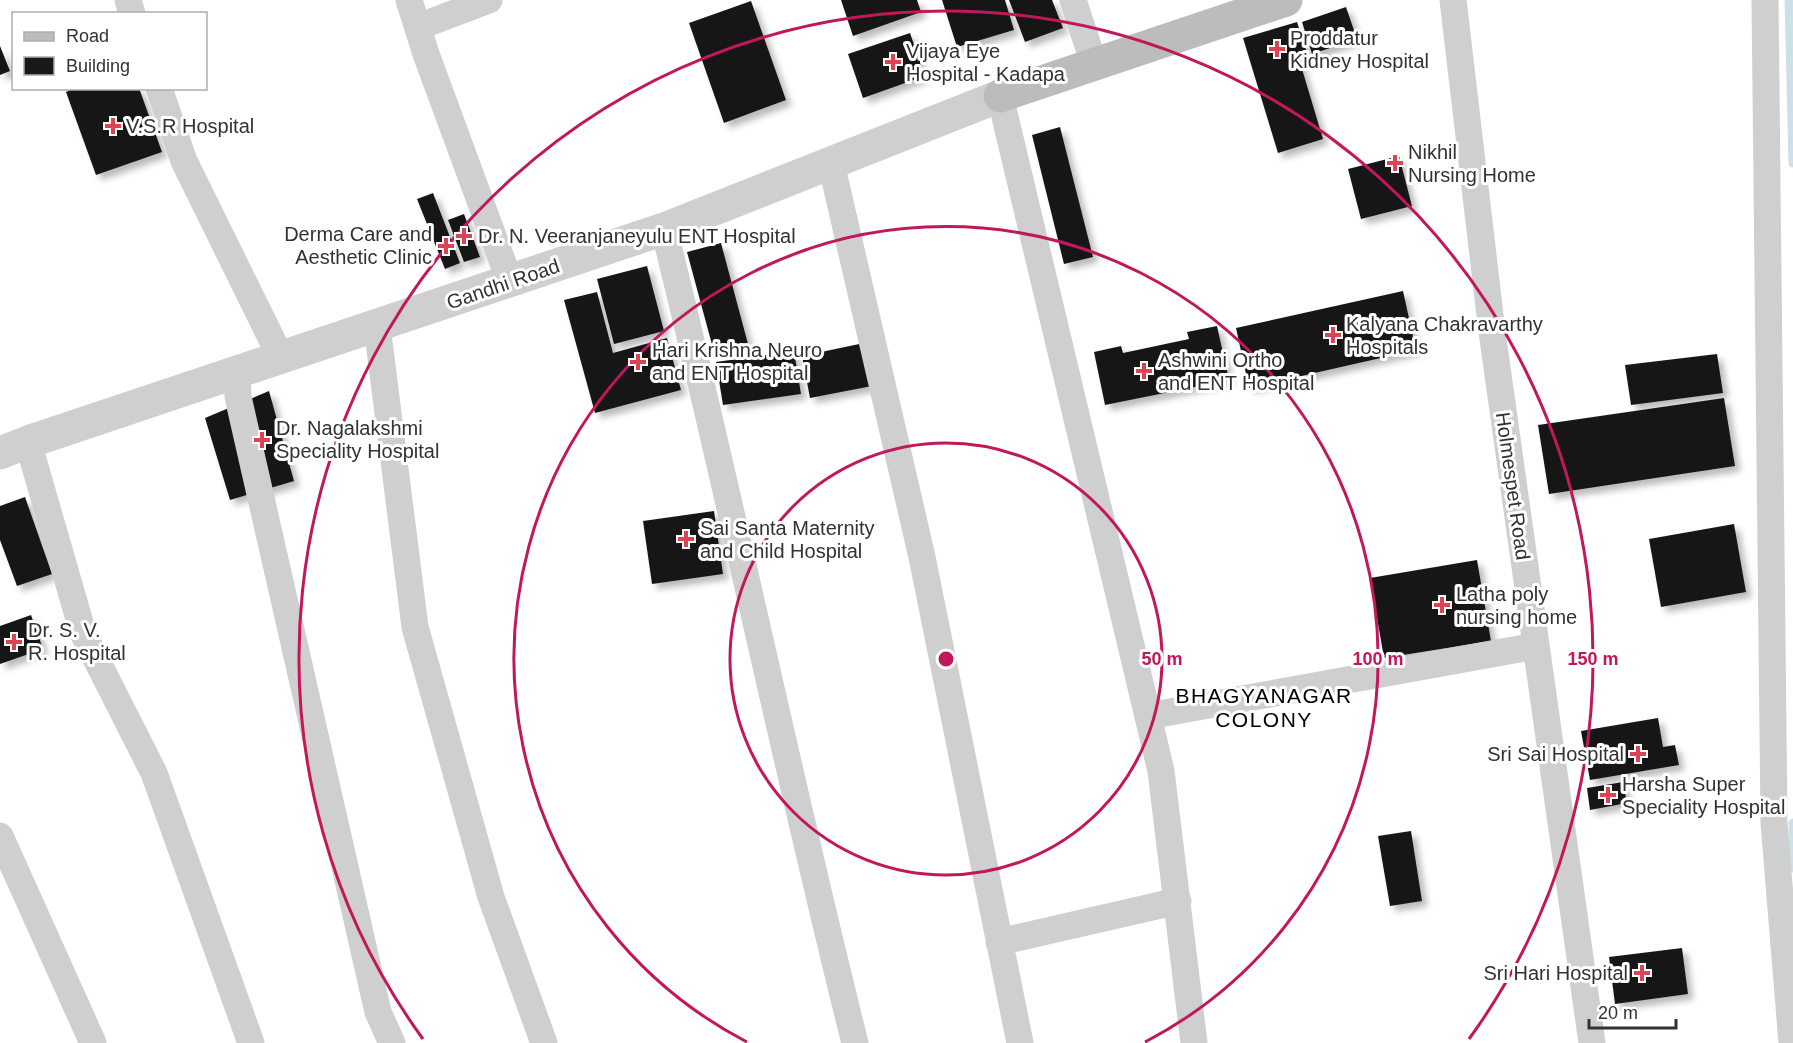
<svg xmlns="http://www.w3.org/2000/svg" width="1793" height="1043" viewBox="0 0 1793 1043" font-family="Helvetica,sans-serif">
<defs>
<filter id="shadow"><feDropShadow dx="5.5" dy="5.5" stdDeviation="3" flood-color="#0004"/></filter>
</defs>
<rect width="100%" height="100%" fill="#fff"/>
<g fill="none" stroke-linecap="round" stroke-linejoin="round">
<!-- stream -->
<path stroke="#cddfe9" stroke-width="9" d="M1789,0L1793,163
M1793,823V868"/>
</g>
<!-- building -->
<path fill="#191919" filter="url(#shadow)" d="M841,0H917L921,12L853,36Z
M942,0H1005L1014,30L957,47Z
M1009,0H1052L1063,28L1025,42Z
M751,1L786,100L724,123L689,23Z
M1346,7L1357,39L1312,54L1302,22Z
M1297,22L1308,56L1299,59L1323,139L1278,153L1243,38Z
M910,33L925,76L863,98L848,54Z
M0,46L10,71L0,75Z
M75,88H139L162,152L96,175L66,92Z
M1060,127L1093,257L1064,264L1032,135Z
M1399,156L1412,206L1361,219L1348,169Z
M433,193L460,263L445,269L417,199Z
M464,214L480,257L464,262L448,220Z
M721,243L748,344L714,352L687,252Z
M647,266L664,331L614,344L597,279Z
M1403,291L1416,350L1249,388L1236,328Z
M597,292L613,353L667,338L681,390L595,413L564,300Z
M1217,326L1229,380L1105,405L1094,352L1121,346L1123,353L1189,339L1187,332Z
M864,343L872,386L810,398L802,356Z
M794,351L801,394L723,405L716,362Z
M1717,354L1723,393L1631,405L1625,365Z
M269,391L294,481L230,500L205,418Z
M1724,398L1735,466L1549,494L1538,425Z
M25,497L52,574L17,586L0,540V506Z
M714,511L723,574L652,584L643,521Z
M1734,524L1746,592L1661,607L1649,539Z
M1477,560L1491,641L1384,658L1370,578Z
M31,615L43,649L0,664V626Z
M1658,718L1663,747L1675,745L1679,765L1590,780L1581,731Z
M1623,782L1627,803L1590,810L1587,788Z
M1411,831L1422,901L1390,906L1378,836Z
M1682,948L1688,994L1615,1004L1609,957Z"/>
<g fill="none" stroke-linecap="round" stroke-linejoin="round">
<!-- minor -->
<path stroke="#cfcfcf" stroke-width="27" d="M128,0L132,14
M409,0L426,54L510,282
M1073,0L1094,64
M1453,0L1492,332L1592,1043
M1765,0L1774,823L1792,1043
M418,27L489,0
M159,88L184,161L281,358
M1000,96L1161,771L1194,1043
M831,163L922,557L1020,1043
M664,229C731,499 787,773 855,1043
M377,326L415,627L491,897L544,1043
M237,373L238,397L378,1012L392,1043
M28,442L83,633L154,773L251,1043
M1148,716L1536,646
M0,836L93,1043
M999,942L1178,901"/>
<!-- tertiary -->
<path stroke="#cfcfcf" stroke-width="33" d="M0,453L28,442L664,229L1000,96"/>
<!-- secondary -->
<path stroke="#bcbcbc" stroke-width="33" d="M1000,96L1286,0"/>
</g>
<!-- distance rings -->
<g fill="none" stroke="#c2185b" stroke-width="3">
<circle cx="946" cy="659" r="216"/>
<path d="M747 1042A432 432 0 1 1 1145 1042"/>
<path d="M423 1039A647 647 0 1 1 1469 1039"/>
</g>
<!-- markers -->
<g fill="#d94554" stroke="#fff" stroke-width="2">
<path d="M1274 40h6v6h6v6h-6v6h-6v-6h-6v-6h6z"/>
<path d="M890 53h6v6h6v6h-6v6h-6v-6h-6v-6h6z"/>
<path d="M110 117h6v6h6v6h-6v6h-6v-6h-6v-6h6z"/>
<path d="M1392 154h6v6h6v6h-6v6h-6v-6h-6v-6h6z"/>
<path d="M461 227h6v6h6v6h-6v6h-6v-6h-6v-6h6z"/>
<path d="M443 237h6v6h6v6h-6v6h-6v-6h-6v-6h6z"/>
<path d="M1330 326h6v6h6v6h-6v6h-6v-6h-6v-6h6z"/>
<path d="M635 353h6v6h6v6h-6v6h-6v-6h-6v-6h6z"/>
<path d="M1141 362h6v6h6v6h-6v6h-6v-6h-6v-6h6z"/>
<path d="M259 431h6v6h6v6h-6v6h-6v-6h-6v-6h6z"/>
<path d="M683 530h6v6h6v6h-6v6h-6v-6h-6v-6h6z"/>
<path d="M1439 596h6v6h6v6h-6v6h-6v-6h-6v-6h6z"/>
<path d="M11 633h6v6h6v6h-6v6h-6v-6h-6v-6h6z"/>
<path d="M1635 745h6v6h6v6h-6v6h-6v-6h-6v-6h6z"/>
<path d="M1605 786h6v6h6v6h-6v6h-6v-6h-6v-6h6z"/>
<path d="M1639 964h6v6h6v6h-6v6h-6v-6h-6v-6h6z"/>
</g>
<g text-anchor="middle" stroke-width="6" stroke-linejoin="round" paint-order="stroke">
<!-- poi labels -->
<g font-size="20" fill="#323232" stroke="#fff" text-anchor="start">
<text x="1290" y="45">Proddatur<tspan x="1290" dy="23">Kidney Hospital</tspan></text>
<text x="906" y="58">Vijaya Eye<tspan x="906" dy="23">Hospital - Kadapa</tspan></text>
<text x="126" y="133">V.S.R Hospital</text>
<text x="1408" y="159">Nikhil<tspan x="1408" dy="23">Nursing Home</tspan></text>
<text x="432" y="241" text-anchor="end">Derma Care and<tspan x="432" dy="23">Aesthetic Clinic</tspan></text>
<text x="478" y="243">Dr. N. Veeranjaneyulu ENT Hospital</text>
<text x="1346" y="331">Kalyana Chakravarthy<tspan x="1346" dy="23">Hospitals</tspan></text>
<text x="652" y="357">Hari Krishna Neuro<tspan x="652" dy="23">and ENT Hospital</tspan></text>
<text x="1158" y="367">Ashwini Ortho<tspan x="1158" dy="23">and ENT Hospital</tspan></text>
<text x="276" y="435">Dr. Nagalakshmi<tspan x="276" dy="23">Speciality Hospital</tspan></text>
<text x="700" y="535">Sai Santa Maternity<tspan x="700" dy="23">and Child Hospital</tspan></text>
<text x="1456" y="601">Latha poly<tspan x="1456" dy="23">nursing home</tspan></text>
<text x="28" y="637">Dr. S. V.<tspan x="28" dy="23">R. Hospital</tspan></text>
<text x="1624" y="761" text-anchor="end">Sri Sai Hospital</text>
<text x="1622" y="791">Harsha Super<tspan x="1622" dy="23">Speciality Hospital</tspan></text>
<text x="1628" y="980" text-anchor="end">Sri Hari Hospital</text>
</g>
<!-- street labels -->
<g font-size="20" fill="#323232" stroke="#fff">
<text transform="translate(503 284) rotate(-19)" y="7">Gandhi Road</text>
<text transform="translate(1513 486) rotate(82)" y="7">Holmespet Road</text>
</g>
<!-- neighbourhood labels -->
<g font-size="21" letter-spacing="1.5" fill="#000" stroke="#fff">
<text x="1264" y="703">BHAGYANAGAR<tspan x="1264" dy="24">COLONY</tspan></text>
</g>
</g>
<circle cx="946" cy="659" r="9" fill="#c2185b" stroke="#fff" stroke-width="3"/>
<g font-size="18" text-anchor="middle" font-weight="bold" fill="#c2185b" stroke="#fff" stroke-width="6" stroke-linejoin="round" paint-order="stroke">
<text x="1162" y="665">50 m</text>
<text x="1378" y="665">100 m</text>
<text x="1593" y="665">150 m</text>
</g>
<!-- legend -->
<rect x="12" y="12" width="195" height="78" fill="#ffffff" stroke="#adadad" stroke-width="1.5"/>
<rect x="24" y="32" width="30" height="9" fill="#bcbcbc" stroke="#adadad" stroke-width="1.5"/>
<text x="66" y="42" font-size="18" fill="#323232">Road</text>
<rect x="24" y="57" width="30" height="18" fill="#191919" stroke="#adadad" stroke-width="1.5"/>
<text x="66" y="72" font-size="18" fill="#323232">Building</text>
<!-- scale -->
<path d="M1589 1019v9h87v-9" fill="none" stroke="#323232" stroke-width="3"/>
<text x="1598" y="1019" font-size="18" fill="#323232" stroke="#ffffff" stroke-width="4.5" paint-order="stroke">20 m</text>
</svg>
